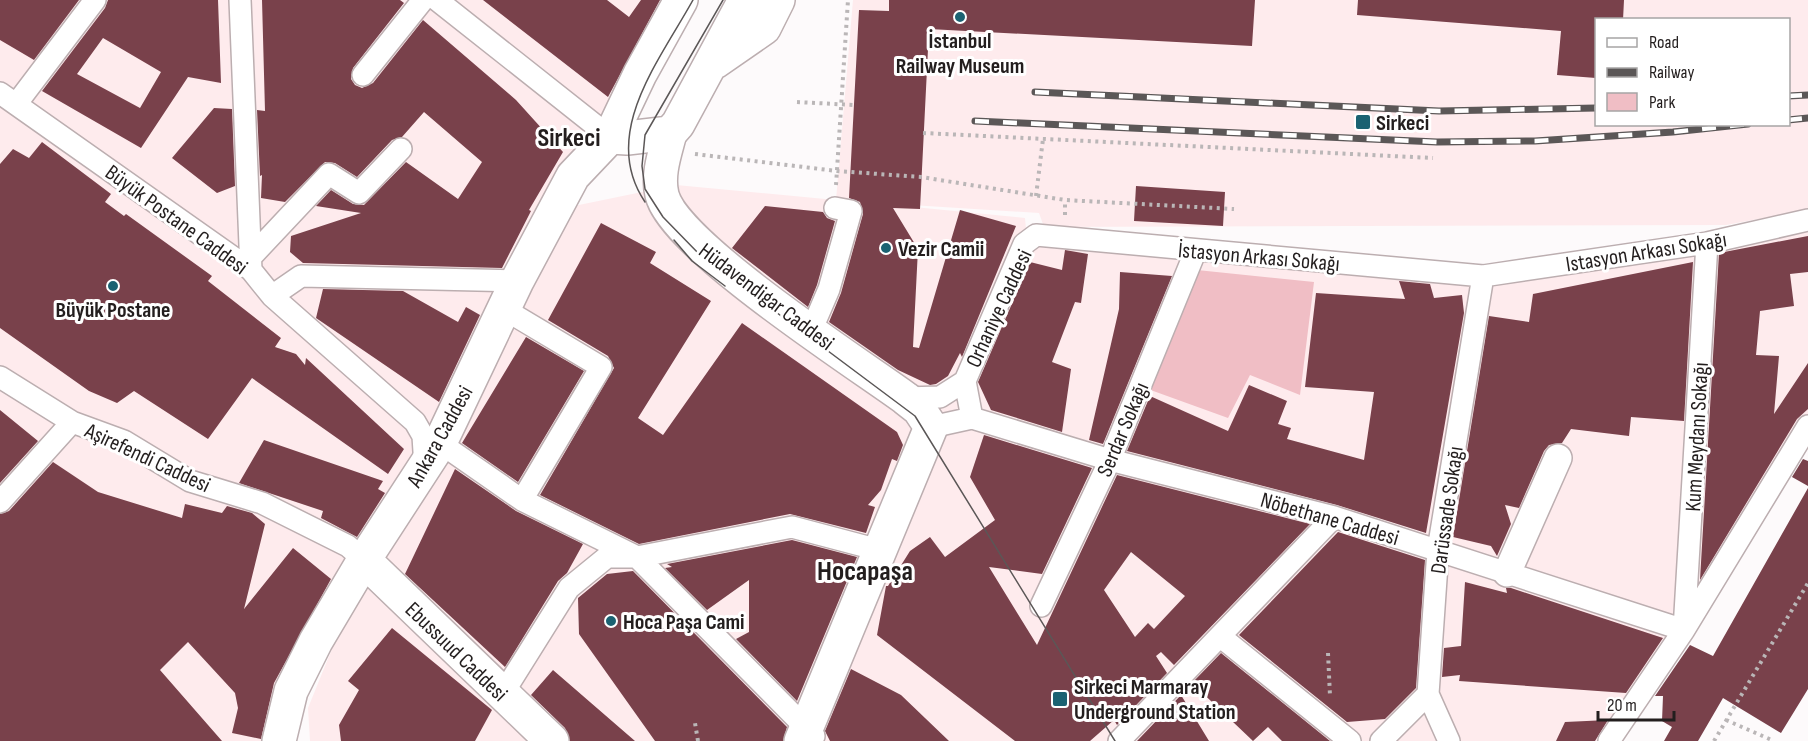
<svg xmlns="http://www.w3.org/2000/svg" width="1808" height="741" viewBox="0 0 1808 741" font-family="'Sofia Sans Condensed',sans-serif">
<rect width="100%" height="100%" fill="#fdfafb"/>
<!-- built -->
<path fill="#feebed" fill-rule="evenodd" d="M0,0H663L608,104L565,168L272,741H0Z
M853,0H1808V210L1726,225L1044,227L1039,213L863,202L1025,218L1026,229L1487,273L1808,221V419L1605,741H571L374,557L454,439L574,206L676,185L836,200ZM1596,20H1788V124H1596Z
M362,575L545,741H310L308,708Z"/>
<!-- green -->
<path fill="#f0bec5" d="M1197,270L1314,282L1300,395L1250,375L1228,418L1145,388Z"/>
<!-- building -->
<path fill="#79414b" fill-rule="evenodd" d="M0,0H79L34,60L0,40Z
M108,0H218L221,83L188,77L141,148L42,91L105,8ZM103,38L161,72L140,108L77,74Z
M262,0H400L404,3L353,68L351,79L355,85L362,88L373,83L423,20L516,100L563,152L529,210L531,211L502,268L303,263L290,252L291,236L361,213L316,206L331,190L353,204L364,205L406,162L458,199L482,162L424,112L402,137L392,140L357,177L335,163L325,162L285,202L261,198L262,175L260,176L257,110L265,111Z
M483,0H607L629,17L641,0H660L608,97Z
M889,0H1255L1252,46L929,29L920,209L893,208L918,249L913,347L919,348L960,210L1016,226L962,357L960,353L948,376L936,384L930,385L898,370L829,322L841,293L863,214L860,202L849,198L859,10L889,11Z
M1358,0H1624L1623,20H1596V78L1557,75L1561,31L1357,15Z
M214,108L232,109L235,186L217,193L172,158Z
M42,142L111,194L105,202L124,216L126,214L212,276L208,281L281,338L275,347L296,354L305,365L306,358L404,449L388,474L252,378L208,439L134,391L117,403L89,391L0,328V164L13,149L29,158Z
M1136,186L1225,192L1223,226L1134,221Z
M765,206L823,212L827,218L835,221L817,285L808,307L732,248Z
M601,223L656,252L650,263L711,301L638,418L663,435L742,323L897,432L903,445L897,461L892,459L881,490L868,505L875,507L866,533L790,514L639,544L540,495L614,368L608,356L548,320Z
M1808,236V272L1790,274L1794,306L1760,311L1756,355L1779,356L1774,414L1808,363V409L1797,419L1700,580L1719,253Z
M1065,250L1088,254L1081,303L1075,302L1052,362L1071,369L1062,432L991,410L978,382L1030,262L1062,270Z
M1693,262L1684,421L1631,417L1629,436L1571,429L1562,443L1549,445L1544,451L1519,508L1505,505L1511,524L1497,556L1491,546L1453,537L1489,316L1529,322L1533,294Z
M1120,272L1172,276L1103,444L1089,440L1119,309Z
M1399,281L1430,284L1434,298L1462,295L1464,313L1426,533L1337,505L1127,451L1150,396L1228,431L1249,385L1287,401L1278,424L1291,428L1287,439L1364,460L1374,392L1305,387L1316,293L1405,299Z
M323,289L403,291L458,322L466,307L480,315L439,402L316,318Z
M526,337L584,371L518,482L462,443Z
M0,410L38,441L0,483Z
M984,435L1092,468L1042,574L989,567L1037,645L1117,475L1310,524L1174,665L1161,652L1156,656L1167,673L1117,725L1114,720L1090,741H1015L877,635L886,586H888L910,551L930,537L945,557L995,520L970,477ZM1131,552L1185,596L1154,629L1148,623L1135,637L1104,590Z
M264,440L383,481L378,489L385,493L357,537L321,518L323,511L239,483Z
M1803,459L1808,461V486L1792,477Z
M53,462L98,492L182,518L185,504L222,513L227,506L252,513L265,524L244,609L293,548L331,579L274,683L261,739L232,733L238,708L235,693L188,642L160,670L222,741H0V514L9,511Z
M455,469L516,511L583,544L567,573L558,581L505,667L405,574Z
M1808,488V689L1781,733L1723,698L1698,741H1664L1672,727L1662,721L1663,696H1655L1690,645L1713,656Z
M1338,532L1425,560L1416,688L1385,719L1347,722L1239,635Z
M792,540L857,557L797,701L736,639L749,632V580L707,610L665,568L672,567L667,564Z
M633,571L787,727L783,741H655L579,634L578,598L607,574Z
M1465,582L1507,593L1506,588H1511L1663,638L1626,693L1459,681L1460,675L1442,677L1444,648L1461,646Z
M392,628L492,710L475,741H341L339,725L359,690L348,681Z
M1221,653L1330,741H1282L1268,727L1253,741L1192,683Z
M851,669L901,695L949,741H830L825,731Z
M553,670L635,741H570L565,728L531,695Z
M1181,695L1209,741H1137Z
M1608,720L1595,741H1556L1565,722Z"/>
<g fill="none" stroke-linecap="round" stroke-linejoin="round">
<!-- pedestrian casing -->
<g stroke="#bcaeb0" stroke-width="24">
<path id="pedestrian" d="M240,0L251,270
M437,0L610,137
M363,75L423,0
M0,93L251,270L272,296L415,422L423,436L425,467
M17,103L95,0
M250,258L329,174L359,193L401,149
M272,296L301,276L517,281
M504,309L601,367L522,500
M811,331L829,289L851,211L835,208
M0,377L72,422L124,441L190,481L262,503L348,546L364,560
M905,398L940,397L965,381
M972,418L965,381L1024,244L1036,235L1483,276L1707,243L1808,220
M931,427L972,418L1110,460L1334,517L1684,630
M440,443L522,500L637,557L814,736
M0,502L72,422
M1041,606L1110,460L1196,250
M1684,630L1707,243
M1221,637L1350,741
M502,695L569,588L607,557H637L792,527L879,550
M1119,741L1334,517
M1381,741L1428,694
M1449,741L1428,694L1438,550L1483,276
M1609,741L1684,630L1808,426"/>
</g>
<!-- minor casing -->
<g stroke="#bcaeb0" stroke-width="30">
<path id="minor" d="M1507,573L1558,458"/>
</g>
<!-- tertiary casing -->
<g stroke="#bcaeb0" stroke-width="36">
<path id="tertiary" d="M670,133C665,153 657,174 662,195C675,246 857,363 905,398L919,409L931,427L801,741"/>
</g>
<!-- secondary casing -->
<g stroke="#bcaeb0" stroke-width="36">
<path id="secondary" d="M715,62L764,28L778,0
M610,137L627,138L670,133L678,124L745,0
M364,560L552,741
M279,741L291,691L316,641L364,560L440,443L517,281L573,176L610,137L640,74L681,0"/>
</g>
<!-- path -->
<path stroke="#bab6b7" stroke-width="4" stroke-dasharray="3 4.5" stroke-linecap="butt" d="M797,102L854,105
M923,133L1433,158
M695,154L837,171L921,177L1065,200L1234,209
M836,185L848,0
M1036,196L1043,139
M1065,215V200
M1328,653L1330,696
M1726,720L1774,741
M698,741L695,723L698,722
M1714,741L1808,583"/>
<!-- pedestrian -->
<use href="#pedestrian" stroke="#fff" stroke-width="21"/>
<!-- minor -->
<use href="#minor" stroke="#fff" stroke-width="27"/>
<!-- tertiary -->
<use href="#tertiary" stroke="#fff" stroke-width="33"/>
<!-- secondary -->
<use href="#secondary" stroke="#fff" stroke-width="33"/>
<!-- tram -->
<path stroke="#5b5757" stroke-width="1.5" d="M723,0L645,135L642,166L645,189L663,217L701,256L915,416L1115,741
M645,202C599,134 660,60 693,0
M674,240L692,261L725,286"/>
<!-- rail casing -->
<g stroke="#5b5757" stroke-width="7">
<path id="rail" d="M1035,92L1439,111L1596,108
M1788,96L1808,95
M1788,120L1808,118
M975,121L1437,142L1535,141L1673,132L1748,124"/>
</g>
<!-- rail -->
<use href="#rail" stroke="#fff" stroke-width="4.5" stroke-dasharray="14" stroke-linecap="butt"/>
</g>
<!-- markers -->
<g fill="#1b6272" stroke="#fff" stroke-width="2">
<circle cx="960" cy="17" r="6"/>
<rect x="1355" y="114" width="16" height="16" rx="3"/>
<circle cx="886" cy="248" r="6"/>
<circle cx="113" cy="286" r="6"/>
<circle cx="611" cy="621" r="6"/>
<rect x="1052" y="691" width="16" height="16" rx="3"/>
</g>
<g text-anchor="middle" stroke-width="6" stroke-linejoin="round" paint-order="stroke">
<!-- poi labels -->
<g font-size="22" font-weight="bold" fill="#231e1e" stroke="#fff" text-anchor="start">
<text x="960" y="48" text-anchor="middle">İstanbul<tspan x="960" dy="25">Railway Museum</tspan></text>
<text x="1376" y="130">Sirkeci</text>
<text x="898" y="256">Vezir Camii</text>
<text x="113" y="317" text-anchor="middle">Büyük Postane</text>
<text x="623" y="629">Hoca Paşa Cami</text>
<text x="1074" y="694">Sirkeci Marmaray<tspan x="1074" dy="25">Underground Station</tspan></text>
</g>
<!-- street labels -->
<g font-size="22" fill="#231e1e" stroke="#fff">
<text transform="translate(177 219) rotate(36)" y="8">Büyük Postane Caddesi</text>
<text transform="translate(1646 251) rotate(-9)" y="8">Istasyon Arkası Sokağı</text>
<text transform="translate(1259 256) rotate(5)" y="8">İstasyon Arkası Sokağı</text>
<text transform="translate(767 296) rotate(37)" y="8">Hüdavendigar Caddesi</text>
<text transform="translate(998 308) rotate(-65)" y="8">Orhaniye Caddesi</text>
<text transform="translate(1122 429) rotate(-67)" y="8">Serdar Sokağı</text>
<text transform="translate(439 436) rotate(-61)" y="8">Ankara Caddesi</text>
<text transform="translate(1696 437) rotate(-87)" y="8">Kum Meydanı Sokağı</text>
<text transform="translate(148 457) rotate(25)" y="8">Aşirefendi Caddesi</text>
<text transform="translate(1446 510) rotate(-82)" y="8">Darüssade Sokağı</text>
<text transform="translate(1330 518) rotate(16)" y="8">Nöbethane Caddesi</text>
<text transform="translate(457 651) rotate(44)" y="8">Ebussuud Caddesi</text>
</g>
<!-- quarter labels -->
<g font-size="26" font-weight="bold" fill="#231e1e" stroke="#fff">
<text x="569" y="146">Sirkeci</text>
</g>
<!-- district labels -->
<g font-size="28" font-weight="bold" fill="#231e1e" stroke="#fff">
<text x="865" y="580">Hocapaşa</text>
</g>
</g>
<!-- legend -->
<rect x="1595" y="18" width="195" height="108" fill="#ffffff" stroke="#a7a5a5" stroke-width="1.5"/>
<rect x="1607" y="38" width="30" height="9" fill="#ffffff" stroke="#a7a5a5" stroke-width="1.5"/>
<text x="1649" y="48" font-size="18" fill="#231e1e">Road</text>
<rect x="1607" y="68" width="30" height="9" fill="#5b5757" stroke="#a7a5a5" stroke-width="1.5"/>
<text x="1649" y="78" font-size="18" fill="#231e1e">Railway</text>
<rect x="1607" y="93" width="30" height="18" fill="#f0bec5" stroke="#a7a5a5" stroke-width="1.5"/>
<text x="1649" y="108" font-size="18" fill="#231e1e">Park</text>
<!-- scale -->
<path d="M1598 711v9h76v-9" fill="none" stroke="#231e1e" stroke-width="3"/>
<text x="1607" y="711" font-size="18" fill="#231e1e" stroke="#ffffff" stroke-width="4.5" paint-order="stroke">20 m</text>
</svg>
